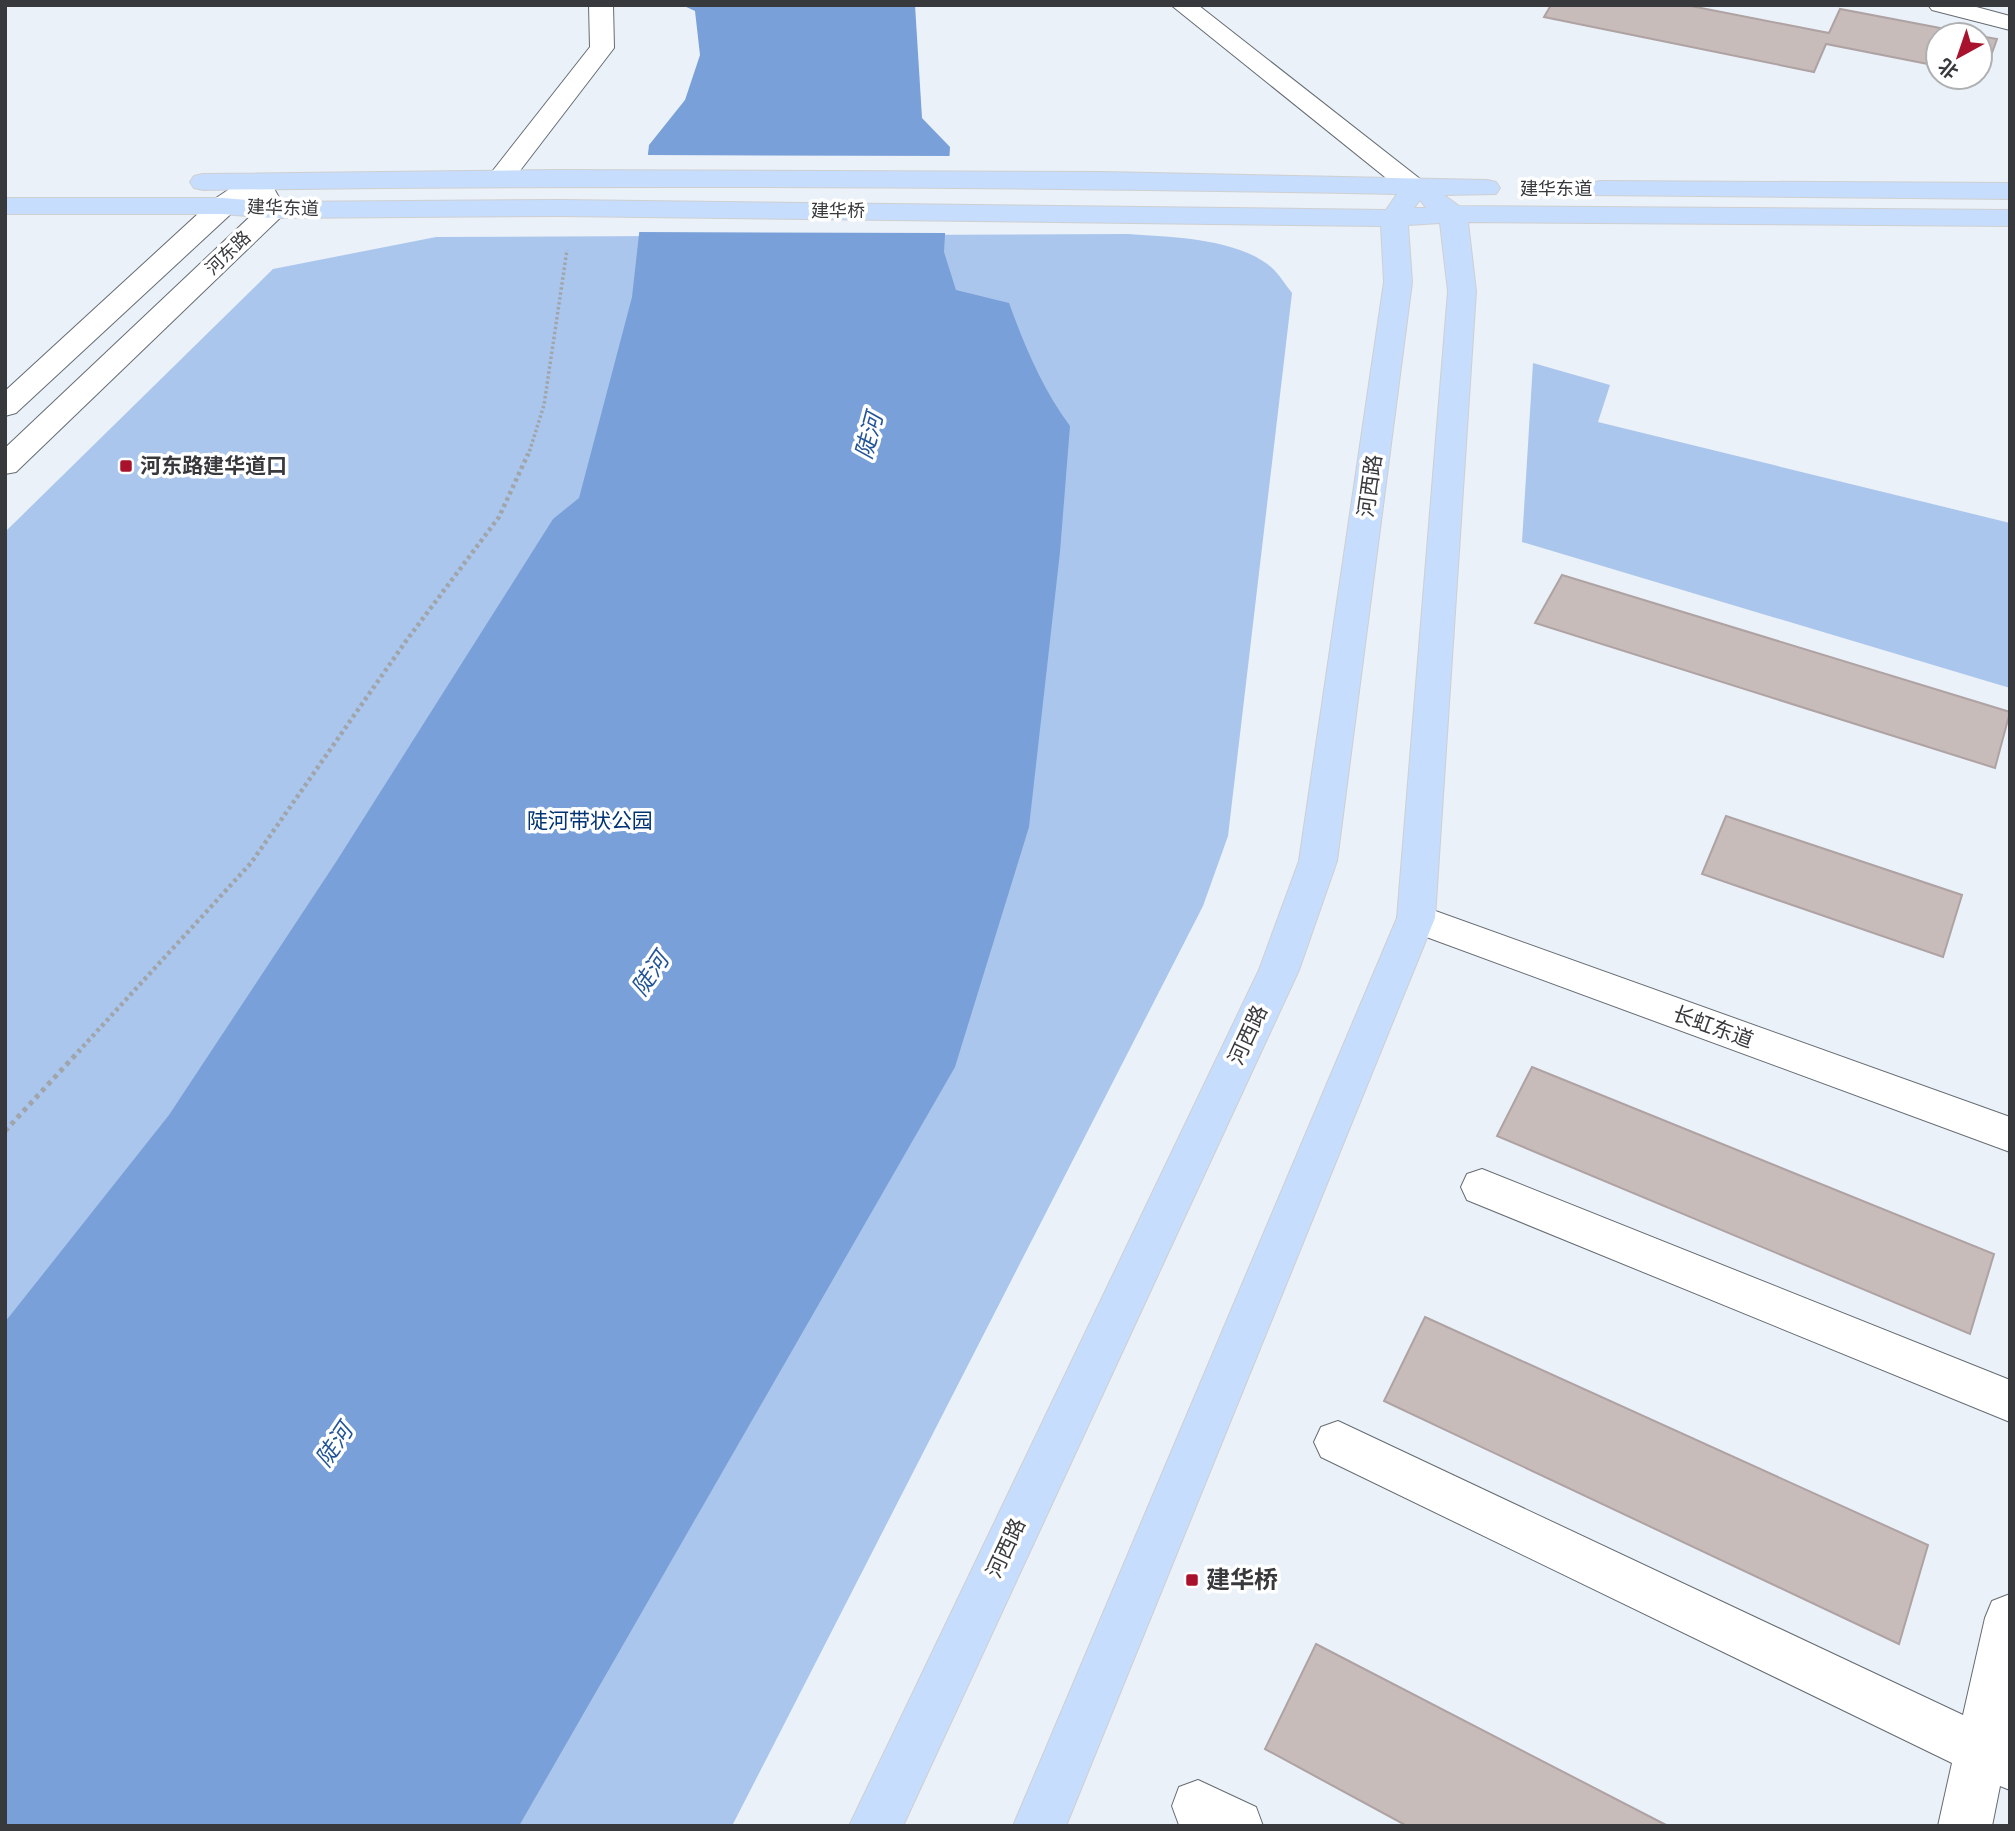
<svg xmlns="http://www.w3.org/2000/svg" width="2015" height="1831" viewBox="0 0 2015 1831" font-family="Overpass,'Noto Sans SC',sans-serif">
<rect width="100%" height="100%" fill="#eaf1f9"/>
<!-- green -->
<path fill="#abc6ec" d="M1128,234C1170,237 1237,238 1271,267C1279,274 1285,284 1292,293L1228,836L1203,906L732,1826H5V532L273,269L436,237Z
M1533,363L1610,385L1598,422L2010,523V688L1522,542Z"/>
<!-- water -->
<path fill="#79a0d8" d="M682,5H915L922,118L950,147L944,252L956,290L1009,303C1025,347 1042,388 1070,426L1060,552L1029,827L955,1067L519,1826H5V1322L169,1115L336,862L553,519L579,498L632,297L649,145L685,100L700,55L695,11Z"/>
<!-- pier -->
<path fill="#eaf1f9" d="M645,155L953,156L948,233L636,232Z"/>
<!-- building -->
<path fill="#c8bcbb" stroke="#aea2a2" stroke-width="2" d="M1551,5H1686L1829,33L1840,9L1977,35H1938V66L1826,44L1814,72L1544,17Z
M1980,36L1997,39L1984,75L1980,74Z
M1562,575L2010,712L1995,768L1535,623Z
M1726,816L1962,895L1943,957L1702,874Z
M1532,1067L1994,1254L1970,1334L1497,1136Z
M1425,1317L1928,1545L1899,1644L1384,1401Z
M1316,1644L1668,1826H1407L1265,1749Z"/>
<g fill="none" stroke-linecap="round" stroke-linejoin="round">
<!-- minor casing -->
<g stroke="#666c73" stroke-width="2">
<path id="minor" d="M589,5H613L614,48L509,185H491L487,179L491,173L590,47Z
M1171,5H1198L1424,182L1428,188L1424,194H1406Z
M1928,5H1969L2010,16V30L1932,10Z
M258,174L267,176L286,210L282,216L16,472L5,474V448L258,209L253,198L233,212L16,413L5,416V391L213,200L249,176Z
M1416,904L2010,1117V1152L1402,928L1397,918L1402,908Z
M1482,1169L2010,1380V1422L1467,1200L1461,1187L1467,1174Z
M1338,1421L1963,1715L1985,1618L1992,1601L2010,1594V1790L2000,1786L1992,1826H1938L1952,1763L1321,1457L1314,1442L1321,1427Z
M1198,1780L1256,1807L1263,1826L1179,1825L1172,1806L1179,1787Z"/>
</g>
<!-- major casing -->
<g stroke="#cfcfd0" stroke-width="2">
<path id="major" d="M557,170L1102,172L1487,180L1496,182L1500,188L1496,194L1444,195L1459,206L2010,210V226L1468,222L1476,291L1435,918L1066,1826H1013L1397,918L1448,291L1440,223L1408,225L1412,282L1337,861L1299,970L903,1826H849L1259,970L1299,861L1384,282L1381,226L561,216L272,218L223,214H5V198H223L272,202L561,200L1386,210L1397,194C999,186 601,185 203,190L194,188L190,182L194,176L203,174ZM1420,200L1426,208H1414Z
M1600,181L2010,183V199L1591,195L1587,189L1591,183Z"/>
</g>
<!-- path-far2 -->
<path stroke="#a0a5ab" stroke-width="3.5" stroke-dasharray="2.5 2.5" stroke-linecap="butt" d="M528,456L544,405L567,250"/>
<!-- path-far1 -->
<path stroke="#a0a5ab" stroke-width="4.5" stroke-dasharray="3.5 3.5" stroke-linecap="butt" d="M78,1052L251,863L406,641L499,517L528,454"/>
<!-- path -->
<path stroke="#a0a5ab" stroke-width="5" stroke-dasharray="4.5 4.5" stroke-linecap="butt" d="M5,1131L80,1050"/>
<!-- minor -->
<use href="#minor" fill="#fff" fill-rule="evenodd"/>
<!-- major -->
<use href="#major" fill="#c6ddfd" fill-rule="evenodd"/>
</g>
<!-- markers -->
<g fill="#a9122d" stroke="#fff" stroke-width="2.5">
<rect x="119" y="459" width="14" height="14" rx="3.5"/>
<rect x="1185" y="1573" width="14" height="14" rx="3.5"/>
</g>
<g text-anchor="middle" stroke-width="7" stroke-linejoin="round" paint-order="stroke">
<!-- far-street labels -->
<g font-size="18" fill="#37393c" stroke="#fff">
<text x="1556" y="195">建华东道</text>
<text transform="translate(283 208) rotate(2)" y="6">建华东道</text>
<text x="838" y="217">建华桥</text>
<text transform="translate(228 253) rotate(-44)" y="6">河东路</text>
</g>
<!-- poi labels -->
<g font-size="21" font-weight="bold" fill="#37393c" stroke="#fff" text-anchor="start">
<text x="140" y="473">河东路建华道口</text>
</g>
<!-- street labels -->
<g font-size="21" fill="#37393c" stroke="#fff">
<text transform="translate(1370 486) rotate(-82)" y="7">河西路</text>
<text transform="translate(1713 1027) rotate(20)" y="7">长虹东道</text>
<text transform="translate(1248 1035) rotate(-65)" y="7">河西路</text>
<text transform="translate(1006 1548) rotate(-65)" y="7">河西路</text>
</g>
<!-- park labels -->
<g font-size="21" fill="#003374" stroke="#fff">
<text x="590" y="828">陡河带状公园</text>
</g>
<!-- water labels -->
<g font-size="23" font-style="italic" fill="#225498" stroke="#fff">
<text transform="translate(869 436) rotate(-75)" y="8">陡河</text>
<text transform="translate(650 974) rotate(-56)" y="8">陡河</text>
<text transform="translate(334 1445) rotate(-56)" y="8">陡河</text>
</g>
<!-- near-poi labels -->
<g font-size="24" font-weight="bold" fill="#37393c" stroke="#fff" text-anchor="start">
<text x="1206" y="1588">建华桥</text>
</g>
</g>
<!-- border -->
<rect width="2015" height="1831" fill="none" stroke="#37393c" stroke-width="14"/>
<!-- north arrow -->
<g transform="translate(1959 56) rotate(220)"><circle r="33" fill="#ffffff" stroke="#afb0b1" stroke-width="2"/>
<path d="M0-5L12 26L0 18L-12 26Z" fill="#a9122d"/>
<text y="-10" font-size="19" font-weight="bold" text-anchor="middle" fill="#37393c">北</text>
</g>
</svg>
